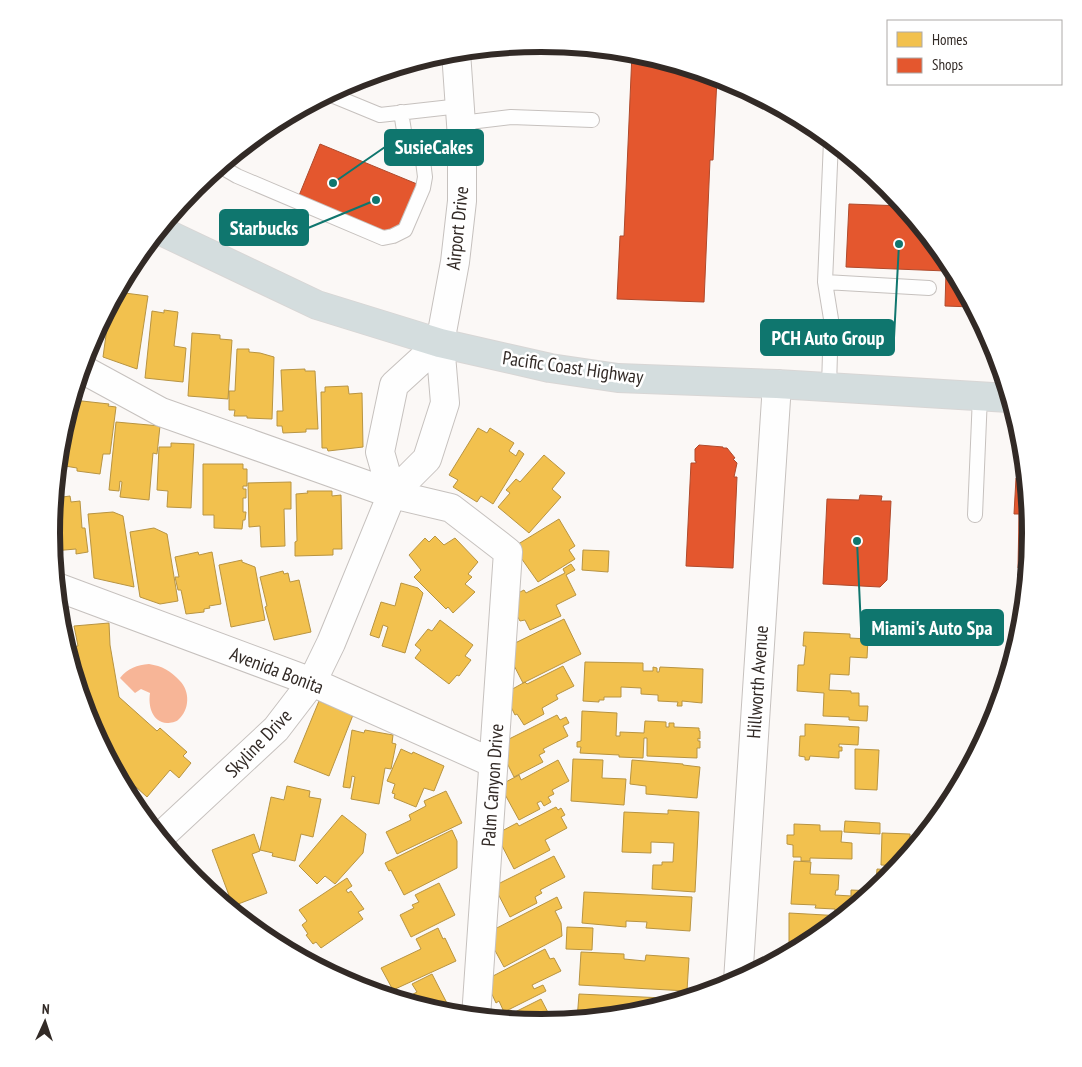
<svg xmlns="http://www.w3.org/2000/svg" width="1082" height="1067" viewBox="0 0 1082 1067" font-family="'PT Sans Narrow',sans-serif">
<rect width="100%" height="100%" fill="#fbf8f6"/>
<!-- water -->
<path fill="#f7b597" d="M149,664C162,666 171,671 180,681C190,691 190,710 178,720C176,722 171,723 167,723C152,722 148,706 150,693L141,689L135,693L120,678C128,668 137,665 149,664Z"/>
<!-- homes -->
<path fill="#f2c14e" stroke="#b89442" d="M117,292L148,296L137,369L103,357L110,306Z
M164,310L178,312L174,346L186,348L183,382L145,378L152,311L164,313Z
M97,330L95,345L90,344Z
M192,333L220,335V339L232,340L228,399L188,396Z
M237,349H249V352L260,353L274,357L272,419L247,418V416H234L235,410H229V391H235Z
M305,369V371H315L318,429H306V432L283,433L282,426H277V411H283L281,370Z
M348,386L349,394L362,393L363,447L328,451L327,448H322L321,392H325V387Z
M73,400L109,404L108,406L116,407L110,454H103L100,474L77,471V468L65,466Z
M116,422L160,426L157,454L153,453L149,500L120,497L122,482L120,481L119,491L109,490Z
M478,428L487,433L490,428L514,443L509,451L516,456L519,450L524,454L493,504L481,496L477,502L453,487L458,480L449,475Z
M171,443L194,444L191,508L167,507L168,491L157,490L159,447H171Z
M544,455L565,473L552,489L561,497L529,533L498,507L510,493L506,490L516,479L520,482Z
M203,464H243V469H247V486H243V489H246V498H243V512H246L245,520H243L242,529L214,528V515H203Z
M291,482V509H284L285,546L261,547L260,526L249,527L248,483Z
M307,491H332V496L341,495L342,549H333V555L295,556V542L297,541L296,494L308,493Z
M70,496L71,502L80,501L82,528H85L88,552L76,554V549L53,551L51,533L55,498Z
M113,512L123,516L134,587L94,578L88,514Z
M559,519L575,546L569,550L575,559L538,582L519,555L515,546Z
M154,528L167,534L178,601L160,604L140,597L130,532Z
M435,536L444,545L455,538L478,562L468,574L472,577L465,584L475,592L453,613L448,607L446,609L414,577L421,570L409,555L425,538L429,542Z
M583,550L609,551L608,572L582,570Z
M198,552L199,555L212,552L221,604L209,606L210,608L204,609V612L186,614L181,590H178L175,577H179L175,557Z
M242,560V562L255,567L265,620L231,627L219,565Z
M571,564L575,570L566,575L576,595L556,605L561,616L530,630L525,620L520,621L510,603L516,594L524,590L526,593L565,573L563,569Z
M283,571L284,574L288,573L290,582L299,580L311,632L274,640L265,607L267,606L260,577Z
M401,583L418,588L423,593L405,653L382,646L388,627L383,625L379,638L370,635L381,602L395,606Z
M564,619L581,654L523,683L505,648Z
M440,620L473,645L465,656L471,660L459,676L457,675L449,684L415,658L421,650L415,645L428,629L432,631Z
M109,623L110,645L119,697L157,731L160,728L187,752L183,756L191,763L179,778L170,770L147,797L113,766L88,721L66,648L78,646L74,626Z
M804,632L850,634V638L868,639L867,658L850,657L849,675L830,674L829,690L851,691V693H859V706H868L867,721L849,720V717L823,716L824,693L797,691L798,665H804L806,646H803Z
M585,662L643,663V671H653V667L657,668V672H659L660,667L703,669L702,703L682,701V706H677L678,702L658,701V695L641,694V688L621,687V697H604V700H599V702L583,701Z
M563,666L574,686L556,695L558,699L542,708L544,714L524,725L517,714L515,715L506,697L509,691L525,682L527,684Z
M319,701L353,715L329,776L294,762Z
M582,711L617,713L616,736H620V732L644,733L645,721L666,722V727H669V723H674V727L699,728V731H700V739L698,738V741H700V748H697V758L647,756V738H644L643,758L619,757V755L580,753L581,747H577V742L581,741Z
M557,715L560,720L566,717L569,723L563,726L568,736L543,749L545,752L539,755L543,762L514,777L503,755V742Z
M805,724L859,727L858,745L839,744V747H842V751H839V758L810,756L809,760H805V757L799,756L800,736H805Z
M352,730L364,733L365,730L393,735L392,743L396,744L391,769L385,768L379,804L351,799L355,777L352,776L350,788L343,787Z
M401,749L412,754L413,752L444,766L434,791L424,788L416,807L394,798L395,794L392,793L395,784L387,781Z
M855,749L879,750L877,790L855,789Z
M573,759L603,760L602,778L626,779L624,805L571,801Z
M558,760L569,781L552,790L554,794L548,797L551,802L544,806L541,801L537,803L540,809L519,820L502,789V784L519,775L521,780Z
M632,760L683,764V765L700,767L697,798L646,794V786L630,784Z
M287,786L310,791L309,797L321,799L313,837L301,834L295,861L272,856L273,853L260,850L271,797L284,800Z
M446,791L462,823L397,854L386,832L411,820L409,815L426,806L424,801Z
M556,807L558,810L561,808L565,815L561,817L567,828L545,840L550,850L514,869L498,838L500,832L517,823L519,826Z
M668,810L699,812L695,892L652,889L653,865H662V862H673L674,843L651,842V853L622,852L624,812L668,814Z
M342,815L366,834L363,853L335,884L325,876L317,884L299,866Z
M845,821L880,823V834L844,832Z
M794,824L820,825V831H842L841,842L852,843V859L810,858V861H801V857H793V845L787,844V835H794Z
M452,830L457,841V868L404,895L391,870L389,871L385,863Z
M882,833L910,834V853L898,866L881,865Z
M254,834L260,851L252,854L267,893L233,906L212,850Z
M554,856L565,877L540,890L542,893L535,897L537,903L510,917L494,886Z
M794,861L811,862L810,874L839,875L838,890H836L835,895L851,896V890L874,891L847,913L835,912V909L815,908L816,905L791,904Z
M877,869L892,870L891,875L885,881H876Z
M347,878L352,886L346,890L348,893L351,891L364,909L358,912L363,919L321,948L316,942L313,944L306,935L308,934L302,925L307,921L299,910Z
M439,883L455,915L411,937L400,915L414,908L412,905L419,902L415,895Z
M584,892L692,897L690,931L646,928L647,922L626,921V927L582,923Z
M557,897L562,908L555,911L561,923L562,936L504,967L492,945L491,931Z
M789,913L843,916L813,941L803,946L789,945Z
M567,927L593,928L592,950L566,949Z
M438,928L443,939L445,938L456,961L393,990L381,968L421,949L416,939Z
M545,949L550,959L554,958L561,971L532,985L534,989L543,985L546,991L504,1012L499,1001L496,1003L490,990L492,989L493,976Z
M581,952L624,954V959L645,961L646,955L689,958L687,991L579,985Z
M432,974L450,1009V1014L408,1002L406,998L417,992L412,984Z
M579,994L685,999L636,1014L577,1020Z
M541,999L552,1020L547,1023L494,1019L511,1010L513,1013Z"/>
<!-- shops -->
<path fill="#e4572e" stroke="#af4a2c" d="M632,53L717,78L713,160H710L704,302L617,299L620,236H624Z
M320,144L417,184L399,229L386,234L298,198Z
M849,204L903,206L948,262L973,307L945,306L946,271L846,267Z
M699,445L723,447V448H727L735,458L733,459L737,463L734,477H737L733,568L686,566L691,463H696V461H695V449Z
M1016,478H1025L1031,534L1027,569L1018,568L1019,514H1014Z
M860,495L882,496L881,501H891L887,580L880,587L823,584L827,499L859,500Z"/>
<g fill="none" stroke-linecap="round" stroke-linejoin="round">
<!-- service casing -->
<g stroke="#c6c1be" stroke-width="16">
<path id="service" d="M329,94L380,115L460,106
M461,123L511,117L592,120
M220,166L237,176L383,238L393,236L405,230L423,188L425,177L423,161L405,137L401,112
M825,282L929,288
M829,387L831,319L825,282L831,141
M975,515L980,396"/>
</g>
<!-- minor casing -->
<g stroke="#c6c1be" stroke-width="30">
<path id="minor" d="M82,369L161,412L392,494L451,508L508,552L476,1017
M392,494L380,452L394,385L440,343
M57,587L312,682L493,763
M160,837L276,729L312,682L331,643L392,494L427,459L445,403L440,343L455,262L462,201V138L456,52
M738,981L777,384"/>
</g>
<!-- trunk casing -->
<g stroke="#d8d6d5" stroke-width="30">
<path id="trunk" d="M159,230L317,305L440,343L550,368L618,378L777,384L1009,398"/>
</g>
<!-- service -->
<use href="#service" stroke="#fefefe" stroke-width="14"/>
<!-- minor -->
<use href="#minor" stroke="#fefefe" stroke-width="28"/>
<!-- trunk -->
<use href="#trunk" stroke="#d4ddde" stroke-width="28"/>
</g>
<g text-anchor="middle" stroke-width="5" stroke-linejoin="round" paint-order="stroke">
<!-- street labels -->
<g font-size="19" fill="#322a26" stroke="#fff">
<text transform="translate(457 228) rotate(-84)" y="7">Airport Drive</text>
<text transform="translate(573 367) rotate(8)" y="7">Pacific Coast Highway</text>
<text transform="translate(277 670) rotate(21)" y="7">Avenida Bonita</text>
<text transform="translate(757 682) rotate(-86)" y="7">Hillworth Avenue</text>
<text transform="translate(258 743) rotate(-46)" y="7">Skyline Drive</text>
<text transform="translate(492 785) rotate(-86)" y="7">Palm Canyon Drive</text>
</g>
</g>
<!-- crop -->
<path d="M0 0H1082V1067H0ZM60 533a481 481 0 1 1 962 0a481 481 0 1 1-962 0Z" fill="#fff" fill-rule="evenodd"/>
<path fill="none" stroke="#322a26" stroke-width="6" d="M60 533a481 481 0 1 1 962 0a481 481 0 1 1-962 0Z"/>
<!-- callouts -->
<path fill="none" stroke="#0f766e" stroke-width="2" d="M333 183L385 147M376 200L308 228M899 244L894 338M857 541L861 628"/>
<g fill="#0f766e" stroke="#fff" stroke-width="2">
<circle cx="333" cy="183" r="5"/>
<circle cx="376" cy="200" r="5"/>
<circle cx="899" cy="244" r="5"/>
<circle cx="857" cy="541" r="5"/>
</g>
<g fill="#0f766e" stroke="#0f766e" stroke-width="2">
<rect x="385" y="130" width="98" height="35" rx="5"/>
<rect x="220" y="210" width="88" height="35" rx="5"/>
<rect x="761" y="320" width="133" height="35" rx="5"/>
<rect x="861" y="610" width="142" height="35" rx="5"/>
</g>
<g font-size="20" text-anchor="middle" font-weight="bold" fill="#fff">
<text x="434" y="154">SusieCakes</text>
<text x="264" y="235">Starbucks</text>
<text x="828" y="345">PCH Auto Group</text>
<text x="932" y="635">Miami's Auto Spa</text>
</g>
<!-- legend -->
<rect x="887" y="20" width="175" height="65" fill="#ffffff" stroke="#adaaa8"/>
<rect x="897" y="32" width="25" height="15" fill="#f2c14e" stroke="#adaaa8"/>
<text x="932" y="45" font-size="15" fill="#322a26">Homes</text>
<rect x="897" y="58" width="25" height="15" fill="#e4572e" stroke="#adaaa8"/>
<text x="932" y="70" font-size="15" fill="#322a26">Shops</text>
<!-- north arrow -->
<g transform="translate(45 1022) rotate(3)" stroke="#ffffff" stroke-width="4" paint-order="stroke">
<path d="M0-4L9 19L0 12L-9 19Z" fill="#322a26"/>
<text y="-8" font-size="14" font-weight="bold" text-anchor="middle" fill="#322a26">N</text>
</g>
</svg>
